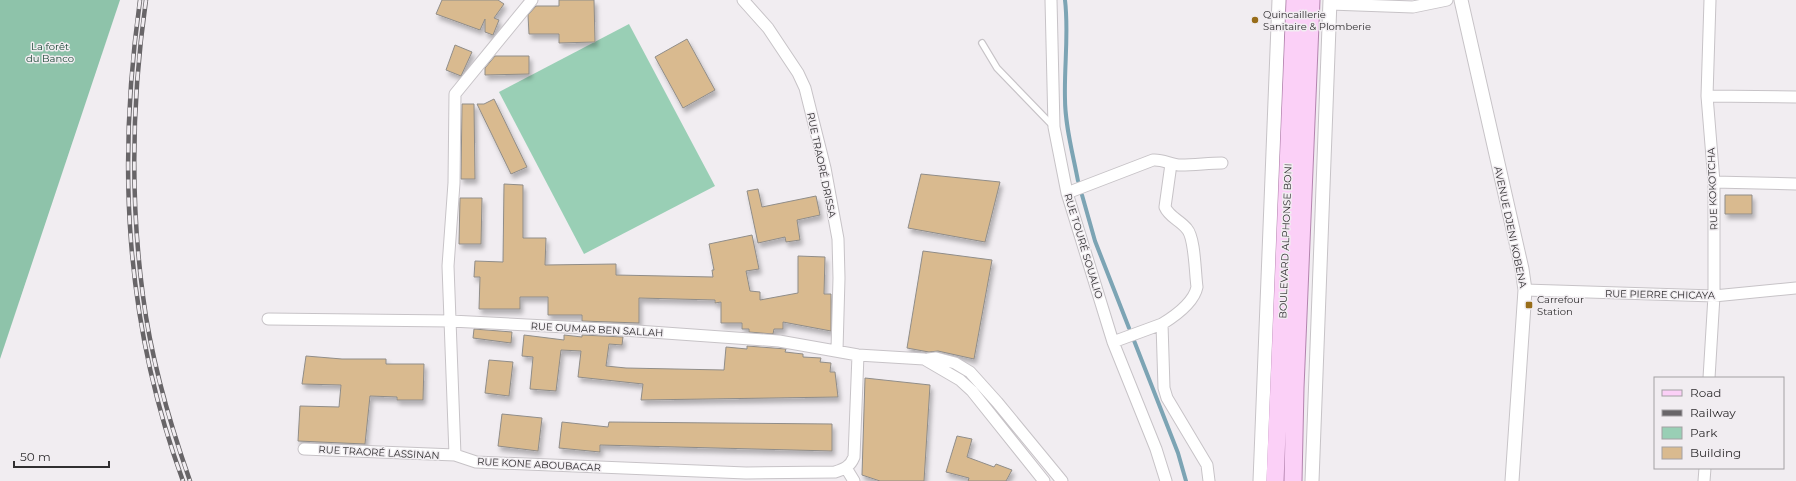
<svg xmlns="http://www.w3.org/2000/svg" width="1796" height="481" viewBox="0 0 1796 481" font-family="Montserrat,sans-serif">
<defs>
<filter id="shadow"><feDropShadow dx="2.5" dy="4.5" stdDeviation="2" flood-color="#0004"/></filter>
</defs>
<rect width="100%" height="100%" fill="#f1edf1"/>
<!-- green -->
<path fill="#99cfb5" d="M629,24L715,186L584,254L499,92Z"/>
<!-- forest -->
<path fill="#8ec3aa" d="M0,0H120L0,359Z"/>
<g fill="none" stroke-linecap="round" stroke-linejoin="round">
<!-- stream -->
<path stroke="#7ca4b4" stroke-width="4" d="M1065,0C1069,33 1064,66 1065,99C1065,126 1073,154 1078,181
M1082,195L1095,241L1129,328
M1133,338L1178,453L1186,481"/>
</g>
<!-- building -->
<path fill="#d9ba8f" stroke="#908d89" filter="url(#shadow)" d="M442,0H498L504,4L494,18L499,20L493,35L485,32V19L480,30L436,14Z
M559,0H594L595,42L559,43V34H529L528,15L536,6H559Z
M687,39L715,90L683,108L655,57Z
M455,45L472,52L461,76L446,70Z
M495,56H529V74L485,75V68Z
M494,99L527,167L511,174L477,104H484Z
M462,104H474L475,179H461Z
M921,174L1000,182L985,242L908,228Z
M504,184L523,185V238H546L545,265L616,264V275L713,277L712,270H714L709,244L752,235L759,269L746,271L750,291L760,292V300L798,293V256L825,257L824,294H831V331L783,322V329H774L773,334L749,332V329H742V323H721V302L715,303V300L639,298V323L582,321V315H548V297H520V309H479L480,277H474L475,261L503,262Z
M758,189L762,207L816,196L820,215L797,220L800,240L786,242L785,237L758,243L747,191Z
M1725,195H1752V214H1725Z
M460,198H482L481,244H459Z
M923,251L992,260L974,359L938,351L929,352L907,348Z
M474,329L512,332L511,343L473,338Z
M524,335L564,340V335L582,337V335L623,337L622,345L609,344L606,366L626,368L724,370L726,347L747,349V346L786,349L785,352L803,354V357L821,358L820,362L831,363L830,372H835L838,397L641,400L643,384L578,377L581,351L561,350L556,391L530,389L533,357L522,356Z
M306,356L342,359H386V364H424L423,400H397V397L370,396L365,444L298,441L300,406L339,407L341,385L302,384Z
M489,360L513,362L509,396L485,393Z
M865,378L930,385L924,481H880L862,475Z
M502,414L542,418L538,451L498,446Z
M562,422L608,427L609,422L832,424V451L600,445V452L559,448Z
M957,436L972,439L967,457L994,467L996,464L1012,470L1006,481H968L969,478L946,472Z"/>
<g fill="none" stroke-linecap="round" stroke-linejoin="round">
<!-- service casing -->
<g stroke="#c7c3c7" stroke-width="8">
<path id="service" d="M982,43L997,68L1053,126"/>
</g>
<!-- minor casing -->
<g stroke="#c7c3c7" stroke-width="13">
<path id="minor" d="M532,0L455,94L454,183L448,266L455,455L476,462L746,473L835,472C844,469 850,467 854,457L858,355
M743,0L768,28L798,73L805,88L825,168L838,239L839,278L837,350
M1051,0L1054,127L1067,193L1113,342L1156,449L1166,481
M1330,4L1413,7L1447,0
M1707,96L1796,97
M1714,182L1796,184
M1067,193L1153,160C1163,159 1171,165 1181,165C1195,165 1209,163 1222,163
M1525,290L1714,296L1796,288
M268,319L451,321L623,330L779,341L858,355L924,359L960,380L972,391L1044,481
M1162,324L1164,388L1167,398L1207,465L1209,481
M1113,342L1162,324C1175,316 1194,302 1197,287C1195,273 1195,238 1187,229C1180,220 1169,217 1165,207L1171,164
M928,359L936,358L955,363L970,372L997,402L1062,481
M1709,378L1714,296V182L1707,96L1710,0
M304,449L455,455
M846,468L854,481
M1704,481L1705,468"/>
</g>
<!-- tertiary casing -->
<g stroke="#c7c3c7" stroke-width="15">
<path id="tertiary" d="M1461,0L1522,269L1525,290L1512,481
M1260,481L1279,0
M1312,481L1330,0"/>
</g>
<!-- primary casing -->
<g stroke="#b384ae" stroke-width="19">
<path id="primary" d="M1275,481L1295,0
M1293,481L1295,388L1311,0"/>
</g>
<!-- service -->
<use href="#service" stroke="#fff" stroke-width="5.5"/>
<!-- minor -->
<use href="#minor" stroke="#fff" stroke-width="11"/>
<!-- tertiary -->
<use href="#tertiary" stroke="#fff" stroke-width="13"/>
<!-- primary -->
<use href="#primary" stroke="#fbd0f7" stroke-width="17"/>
<!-- rail casing -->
<g stroke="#686568" stroke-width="4.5">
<path id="rail" d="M140,0C117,165 125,323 183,481
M146,0C132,98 130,198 143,296C151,359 169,421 190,481"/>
</g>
<!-- rail -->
<use href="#rail" stroke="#f1edf1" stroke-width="3" stroke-dasharray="9" stroke-linecap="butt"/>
</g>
<!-- markers -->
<g fill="#986d1a" stroke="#f1edf1" stroke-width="1.5">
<circle cx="1255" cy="20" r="4"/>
<rect x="1525" y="301" width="8" height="8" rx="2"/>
</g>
<g text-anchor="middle" stroke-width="3" stroke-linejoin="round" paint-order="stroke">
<!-- poi labels -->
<g font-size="10" fill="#312f31" stroke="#f1edf1" text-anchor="start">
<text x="1263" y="18">Quincaillerie<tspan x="1263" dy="12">Sanitaire &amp; Plomberie</tspan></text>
<text x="1537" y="303">Carrefour<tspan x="1537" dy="12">Station</tspan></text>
</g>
<!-- park labels -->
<g font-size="10" fill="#123f2d" stroke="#f1edf1">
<text x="50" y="50">La forêt<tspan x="50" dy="12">du Banco</tspan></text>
</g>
<!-- street labels -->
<g font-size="10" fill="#312f31" stroke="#f1edf1">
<text transform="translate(822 165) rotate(78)" y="4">RUE TRAORÉ DRISSA</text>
<text transform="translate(1712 189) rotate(-92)" y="4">RUE KOKOTCHA</text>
<text transform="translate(1511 227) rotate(78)" y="4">AVENUE DJENI KOBENA</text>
<text transform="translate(1285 241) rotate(-88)" y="4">BOULEVARD ALPHONSE BONI</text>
<text transform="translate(1084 246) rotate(73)" y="4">RUE TOURÉ SOUALIO</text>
<text transform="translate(1660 294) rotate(1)" y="4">RUE PIERRE CHICAYA</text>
<text transform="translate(597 329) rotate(3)" y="4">RUE OUMAR BEN SALLAH</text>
<text transform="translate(379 452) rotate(3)" y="4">RUE TRAORÉ LASSINAN</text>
<text transform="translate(539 464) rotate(3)" y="4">RUE KONE ABOUBACAR</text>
</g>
</g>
<!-- legend -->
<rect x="1654" y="377" width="130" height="92" fill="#f1edf1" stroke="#a4a1a4"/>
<rect x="1662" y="390" width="20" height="6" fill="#fbd0f7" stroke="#a4a1a4"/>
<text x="1690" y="397" font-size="12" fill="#312f31">Road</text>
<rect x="1662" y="410" width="20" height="6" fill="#686568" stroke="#a4a1a4"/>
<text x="1690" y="417" font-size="12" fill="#312f31">Railway</text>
<rect x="1662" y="427" width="20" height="12" fill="#99cfb5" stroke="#a4a1a4"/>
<text x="1690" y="437" font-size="12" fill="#312f31">Park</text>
<rect x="1662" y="447" width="20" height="12" fill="#d9ba8f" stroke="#a4a1a4"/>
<text x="1690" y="457" font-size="12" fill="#312f31">Building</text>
<!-- scale -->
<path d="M14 461v6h95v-6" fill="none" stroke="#312f31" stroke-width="2"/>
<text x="20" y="461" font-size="12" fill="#312f31" stroke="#f1edf1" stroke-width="3" paint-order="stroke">50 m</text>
</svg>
